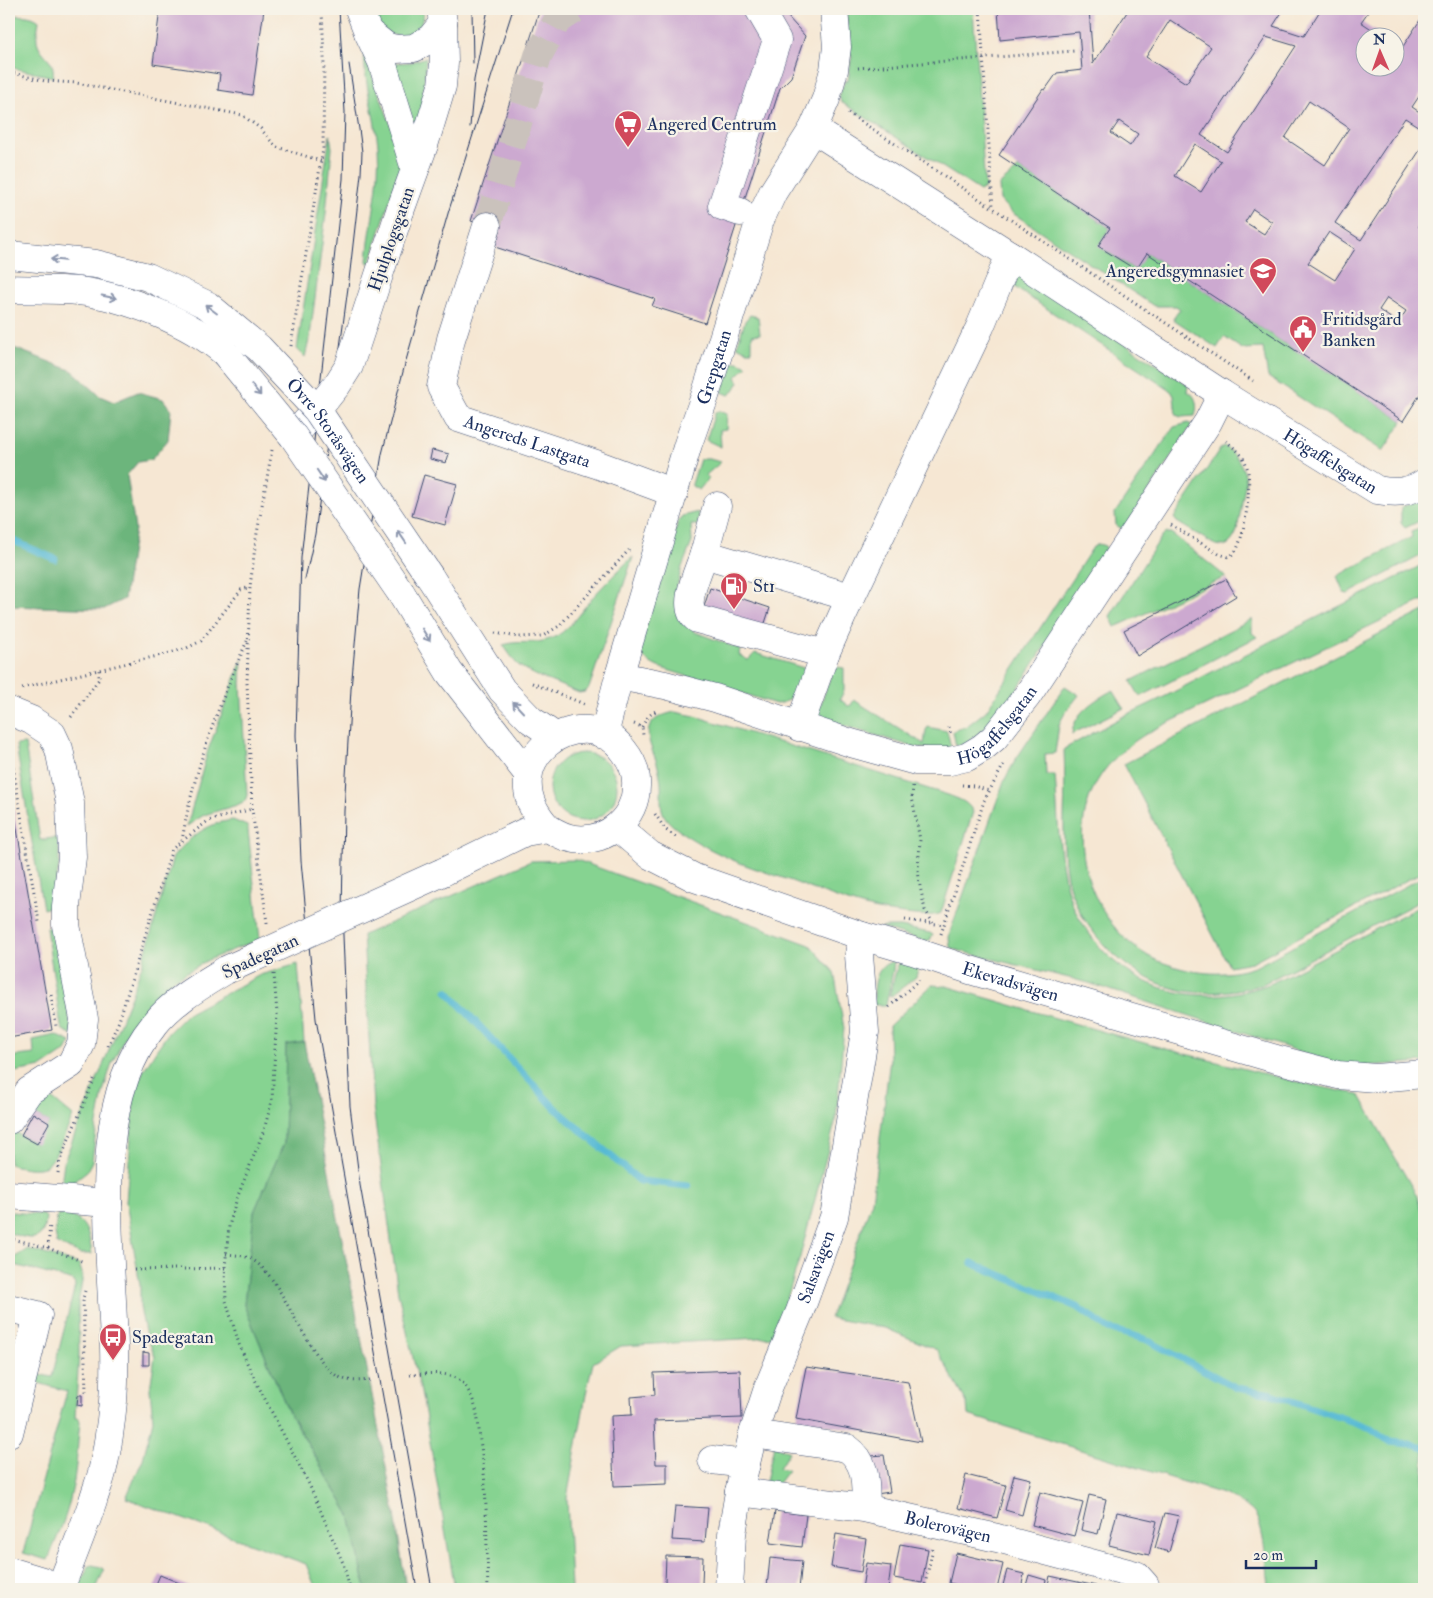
<svg xmlns="http://www.w3.org/2000/svg" width="1433" height="1598" viewBox="0 0 1433 1598" font-family="'IM FELL Double Pica',serif">
<rect width="100%" height="100%" fill="#f7f3e8"/>
<filter id="ink" filterUnits="userSpaceOnUse"><feTurbulence type="fractalNoise" baseFrequency=".02" numOctaves="2"/><feDisplacementMap in="SourceGraphic" scale="10" xChannelSelector="R" yChannelSelector="G"/><feConvolveMatrix kernelMatrix="1 2 1 2 8 2 1 2 1" color-interpolation-filters="sRGB"/></filter>
<filter id="wash" filterUnits="userSpaceOnUse"><feTurbulence type="fractalNoise" baseFrequency=".0096" numOctaves="4" result="noise"/><feDisplacementMap in="SourceGraphic" scale="20" xChannelSelector="R" yChannelSelector="G"/><feGaussianBlur stdDeviation="1.12" result="paint"/><feColorMatrix in="noise" values="0 0 0 0 0 0 0 0 0 0 0 0 0 0 0 0 0 1.4 0 .05"/><feComposite in="paint" operator="in"/></filter>
<g filter="url(#wash)">
<rect width="100%" height="100%" fill="#f6e7d3"/>
<!-- green -->
<path fill="#86d391" stroke="#508178" d="M368,9H422C425,25 416,38 398,36C392,35 385,32 379,30Z
M846,9H852L863,12L864,9H973L985,188L980,191L841,102L839,95L845,81L848,80L852,55L849,53Z
M9,15C19,16 31,14 39,21C38,28 36,35 37,41C41,57 56,58 53,77L9,67Z
M364,53L398,144L400,168L370,263H368L367,261C370,222 381,184 378,145C375,115 364,84 364,53Z
M426,57C425,83 422,107 417,132L392,63L412,62Z
M330,135L332,148L326,213L310,336L305,357L297,349Z
M1019,168L1110,228L1099,246L1135,270L1147,253L1403,421L1383,451L1268,377L1263,348L1242,349L1224,337L1217,348L1173,319L1180,309L1176,306H1154L1011,212L1000,200L999,185Z
M1013,271L1188,385L1187,391C1197,395 1198,407 1195,416L1181,417L1176,415L1174,396L1171,391L1020,291L1012,284Z
M750,315L758,317L760,334L752,335V351H747L737,346L745,321Z
M733,362H739L747,366L736,377L739,382L733,392L729,395L722,392L730,363Z
M718,411L727,414L726,429L720,430L721,447L706,440L715,413Z
M1188,423L1192,425L1124,530L1116,525L1115,513L1174,427Z
M1224,446C1237,456 1243,464 1246,480L1237,531C1228,553 1218,547 1202,537C1194,532 1185,527 1177,522L1174,518L1221,448Z
M700,459H709L721,462L707,474L706,476L709,478L699,490L692,486V484Z
M1424,498V519L1405,528L1401,523V507L1417,502Z
M698,512V525H691L692,542L682,567L675,594L678,611L695,632L740,649L739,655L748,660L755,653L807,669C800,683 794,703 776,704L658,667C649,663 644,659 639,650L678,522L682,516Z
M1424,527V554L1348,594L1344,593L1337,576L1412,537L1411,532Z
M1165,533H1171L1226,577L1115,627L1110,616L1162,536Z
M1099,544L1105,546L1107,550L1000,716L968,743L956,747L953,731L967,726L986,711L1093,547Z
M633,557L589,688L585,692L579,693L535,675L521,667L516,663L503,645C519,640 535,645 550,639C568,633 579,613 591,599C605,584 618,570 633,557Z
M1424,564V600L1153,730C1123,746 1096,772 1087,805C1070,864 1101,935 1158,961C1164,963 1170,965 1176,967C1203,975 1231,976 1257,966L1424,876V899L1261,985C1237,991 1210,995 1185,991C1132,982 1082,934 1068,882C1063,861 1064,839 1064,817C1065,795 1065,772 1064,749L1124,716L1162,698L1300,626Z
M1424,611V871L1252,962L1229,966L1124,764Z
M1252,619V633L1257,637L1140,697L1131,681Z
M242,660L241,684L247,795L245,801L237,805L204,815L187,826L208,750Z
M837,667L844,668V691L840,699L848,706L851,705L854,700L924,744L926,730L928,727L947,731L951,747L938,750L914,747L819,718L817,715L833,669Z
M1065,686L1079,695L1064,714L1059,725L1055,753L1045,754L1046,775H1055C1058,813 1058,856 1068,892C1072,906 1079,918 1087,930C1129,994 1203,1009 1272,983L1424,904V1062L1347,1067L1089,983L956,950L950,947L949,937L951,929L1004,781L1016,759Z
M1113,690L1124,708L1072,734C1074,712 1095,700 1113,690Z
M675,712L695,716L948,795C958,799 968,801 973,812L941,913C931,919 889,912 877,910C845,903 814,889 783,878C763,871 742,865 722,855C707,848 679,833 668,821C658,810 662,797 661,784C660,774 658,764 654,755C643,729 647,718 675,712Z
M25,744L40,840L59,837V866L51,907L43,909L16,745Z
M549 787a34 34 0 1 1 68 0a34 34 0 1 1-68 0Z
M233,820L247,826L248,830L260,939L208,960L175,979L150,1004L127,1033L112,1063L103,1092L97,1124L92,1161L87,1171L74,1181L64,1185L62,1178L64,1161L131,996L142,965L173,857C189,838 206,823 233,820Z
M577,860L810,945L834,972L844,1028L836,1119L800,1257L775,1337L621,1346L593,1363L587,1389L567,1498L571,1589H455L423,1401L398,1293L373,1106L363,935L531,861Z
M54,927L55,941L73,1035L63,1030L61,1026L46,928Z
M886,927H901L930,933L933,935L930,940L924,941L881,928Z
M894,961L893,971L886,1005H874C874,988 873,966 894,961Z
M900,962L918,966V969L916,977L890,997V993L897,967Z
M298,964L304,1042L286,1045L284,1143L254,1212L244,1305L288,1411L350,1515L366,1589H316L306,1564L126,1498L143,1459L153,1420L150,1389L155,1356L145,1332L140,1307V1285L126,1202L134,1097L143,1071L157,1049L169,1032L187,1014L260,975Z
M932,985L946,986C1039,1013 1131,1041 1225,1064C1270,1075 1314,1087 1359,1094L1417,1196L1424,1222V1589H1269C1268,1573 1264,1523 1253,1512C1246,1505 1235,1500 1226,1495L968,1415L967,1403L937,1350L885,1328L830,1318L872,1201L890,1059L889,1026Z
M56,1035L71,1042L66,1051L42,1067L9,1073V1057L34,1054L33,1040Z
M48,1095L73,1116C68,1126 55,1164 44,1167C34,1170 19,1167 9,1164V1134L11,1130L36,1144L49,1123L33,1113L32,1109Z
M11,1212L44,1215L46,1217C44,1245 29,1239 9,1233Z
M64,1214C87,1219 89,1234 92,1254H80L57,1244L55,1233L57,1216Z
M28,1249L79,1264L82,1273V1282L78,1303L79,1354L75,1418H79L80,1422C77,1446 77,1471 71,1495C67,1517 56,1539 48,1560L23,1553L67,1391L35,1382L37,1374L52,1377L75,1286L74,1281L11,1264L12,1259Z
M774,1445L789,1452L779,1468L788,1470L776,1486L765,1485Z
M92,1565L101,1567L104,1570L96,1589H78L88,1567Z"/>
<!-- forest -->
<path fill="#6cb57b" stroke="#44726c" d="M9,346L73,371L100,396L114,402L138,392L163,399L171,410L168,440L151,460L138,462L127,475L135,529L124,599L104,609L9,606Z
M304,1042L395,1514L406,1589H366L350,1515L288,1410L244,1305L254,1212L284,1143L286,1045Z"/>
<g fill="none" stroke-linecap="round" stroke-linejoin="round">
<!-- stream -->
<path stroke="#56bad4" stroke-width="7" d="M9,539L55,559
M447,991L555,1108L640,1181L688,1186
M972,1263L1079,1308L1108,1329L1145,1339L1237,1388L1272,1394L1371,1428L1390,1442L1410,1444L1424,1448"/>
</g>
<g id="blocks">
<!-- building -->
<path fill="#cca9d0" fill-rule="evenodd" d="M160,9H264L252,95L218,90L220,74L153,64Z
M540,9H790L788,17L805,36L791,77L780,88L705,323L652,306L655,299L495,247L500,231L471,221Z
M998,9H1089L1093,64L1129,9H1284L1273,26L1304,36L1321,9H1370L1361,22L1385,38H1366V68H1396V44L1402,48L1424,14V89L1412,107L1424,115V130L1405,118L1335,223L1361,240L1424,144V218L1418,226L1424,230V388L1403,421L1147,253L1136,270L1098,246L1110,228L999,155L1043,89L1045,90L1057,73L1082,70L1079,32L1000,40ZM1170,20L1211,47L1186,83L1146,57ZM1266,37L1296,46L1227,152L1201,135ZM1309,101L1349,128L1325,165L1285,138ZM1119,121L1138,134L1130,146L1111,133ZM1195,144L1221,161L1201,192L1175,176ZM1253,209L1272,222L1264,234L1245,222ZM1329,232L1355,249L1335,280L1308,263ZM1387,298L1406,311L1398,323L1379,310Z
M432,450L449,454L446,463L430,459Z
M424,475L457,484L445,525L412,516Z
M1226,579L1236,596L1137,656L1124,630Z
M710,588L770,608L762,632L702,613Z
M9,783L52,1030L9,1038Z
M33,1113L49,1123L37,1144L21,1135Z
M143,1352L149,1353V1365H143Z
M806,1367L908,1382L921,1442L796,1419Z
M740,1370L742,1418L654,1421L656,1464H667V1484L614,1486L611,1416L632,1415L631,1397L655,1395L654,1373Z
M78,1395H82V1406L77,1405Z
M884,1455L890,1492L876,1494L871,1456Z
M966,1475L1006,1485L997,1518L958,1508Z
M1014,1475L1031,1479L1022,1515L1005,1510Z
M1040,1492L1083,1503L1074,1536L1032,1525Z
M1089,1495L1106,1499L1098,1534L1081,1530Z
M675,1506L708,1508L705,1542L672,1540Z
M775,1511L806,1515L802,1547L770,1543Z
M1117,1512L1157,1521L1149,1555L1109,1545Z
M1165,1513L1179,1516L1169,1552L1155,1548Z
M836,1534L866,1539L861,1572L831,1567Z
M900,1544L928,1549L922,1583L894,1578Z
M956,1553L1003,1564L997,1589H977L949,1583Z
M666,1556L703,1557L702,1584L665,1583Z
M770,1558L802,1561L799,1589L767,1587Z
M866,1563L891,1566L888,1589H862Z
M1007,1570L1024,1574L1021,1589H1002Z
M160,1575L194,1589H154Z
M1029,1575L1046,1580L1044,1589H1025Z
M1050,1576L1096,1586V1589H1047Z"/>
</g>
</g>
<g filter="url(#ink)">
<use href="#blocks" fill-opacity="0" stroke="#3c4b70" stroke-width="1"/>
<g fill="none" stroke-linecap="round" stroke-linejoin="round">
<!-- minor-tunnel -->
<path stroke="#cac2bc" stroke-width="28" stroke-dasharray="28 14" stroke-linecap="butt" d="M487,226L538,56L557,21L576,9"/>
<!-- minor casing -->
<g stroke="#3c4b70" stroke-width="29">
<g id="minor">
<path d="M359,9L368,32L382,62L415,169"/>
<path d="M368,32L387,47L396,49L414,48L431,38L443,23"/>
<path d="M400,211L424,145L442,86L444,63L443,23L441,9"/>
<path d="M740,212L722,206L777,40L759,9"/>
<path id="s1" d="M487,226L451,339L441,387L458,418L596,464L674,493"/>
<path d="M9,255L96,264L148,277L207,305L249,340"/>
<path id="s2" d="M1010,255L1222,394L1377,490C1395,493 1409,493 1424,483"/>
<path d="M9,289C32,290 55,289 78,291C124,296 191,322 225,353"/>
<path d="M293,436L317,410"/>
<path d="M704,554L717,506"/>
<path d="M430,577L502,690L531,720L556,737"/>
<path d="M401,593L449,672L528,774"/>
<path d="M825,654L697,619C680,607 699,570 704,554L850,597"/>
<path id="s3" d="M619,676L665,685L715,698L851,743L916,761H950L967,757L982,748L994,738L1027,696L1208,422L1222,394"/>
<path d="M9,711L31,720L52,734L59,749L70,803L72,857L66,906V925L84,1019L81,1044L71,1064L29,1091L9,1120"/>
<path d="M799,727L825,654L843,614L980,327L1010,255L813,129"/>
<path id="s4" d="M604,735L619,676L688,444L705,396L760,220L773,192L813,129L826,99L834,70L837,47L834,9"/>
<path id="s5" d="M617,827L650,855L695,878L862,936L913,951L970,970L1276,1059L1338,1075L1376,1078L1424,1074"/>
<path d="M443,872L525,832L548,828C556,833 565,838 575,839C608,843 636,817 636,786C637,772 632,761 624,751C582,694 486,763 548,828"/>
<path d="M9,1195L108,1203"/>
<path d="M9,1308L38,1315L9,1433"/>
<path d="M753,1434L847,1448C868,1463 865,1484 866,1508"/>
<path d="M712,1460L746,1464"/>
<path id="s6" d="M739,1492L864,1508L997,1538L1136,1575L1145,1585L1146,1589"/>
<path d="M9,1571L42,1581L59,1589"/>
<path d="M60,1589C71,1560 83,1531 93,1501C96,1490 101,1479 103,1468C108,1446 111,1423 113,1401C122,1287 77,1119 154,1025C173,1001 200,986 226,970"/>
<path id="s7" d="M729,1589L732,1534L739,1492L753,1434L768,1388L800,1311L834,1217L865,1032L859,955L862,936"/>
</g>
</g>
<!-- path -->
<path stroke="#3c4b70" stroke-width="3" stroke-dasharray="1 4" stroke-linecap="butt" d="M980,9L993,207
M858,68L1074,51
M9,72L45,81L76,83L242,115L261,129L270,140L277,147L321,161
M848,113L993,208L1253,381
M291,346L323,149L324,58L322,9
M1171,525L1219,554L1229,557C1232,555 1235,552 1237,549C1245,532 1253,481 1246,464C1243,454 1234,448 1226,441
M495,633L518,637L543,636L559,626L629,550
M532,683L584,704
M22,688L170,653L187,648L201,641L241,590L250,587
M71,717L99,679V670
M634,724L642,727L643,735
M642,727C646,719 649,714 658,710
M949,727L951,734
M9,743L39,922
M962,785L974,786L989,791
M913,786L912,797L920,840L918,870L920,886L925,910L933,923
M655,814L666,830L676,837
M182,841C193,772 219,704 247,641
M905,920L944,925
M267,923L252,809L247,683L250,587L256,539L272,450
M941,934L984,801L1004,764
M274,974L277,1014L272,1100L264,1130L237,1198L229,1226L225,1268L226,1301L239,1344L251,1372L309,1484L343,1563L350,1589
M51,995L56,1026
M889,1007L919,980
M108,1046L119,1021L172,849L208,821L252,809
M58,1173L60,1160L95,1077
M9,1238L48,1248L84,1262
M48,1248L50,1224
M226,1254C234,1255 242,1255 249,1258C259,1262 268,1274 274,1282C289,1304 317,1367 339,1377C349,1382 359,1381 370,1380
M134,1270L225,1268
M85,1291L83,1298L86,1392
M410,1375C426,1374 448,1370 462,1382C467,1387 473,1399 475,1406C478,1416 479,1429 480,1440C488,1489 486,1540 488,1589
M924,1589L933,1548"/>
<!-- minor -->
<use href="#minor" stroke="#fff" stroke-width="28"/>
<!-- tram -->
<path stroke="#1b2f5e" stroke-width="1" d="M339,9L345,112L343,179L301,558L296,735L301,861L316,1019L417,1589
M472,9L473,63
M470,127L474,80L488,9
M305,579L315,534L349,280L361,174L362,152L359,129L349,64
M432,1589L360,1185L350,1106L342,911L344,811L351,689L360,589L382,454L405,364L449,210L513,9"/>
<!-- minor-bridge casing -->
<g stroke="#3c4b70" stroke-width="29" stroke-linecap="butt">
<g id="minor-bridge">
<path id="s8" d="M249,340L259,348L317,410L430,577"/>
<path d="M225,353L293,436L401,593"/>
<path d="M317,410L337,385L349,366L400,211"/>
<path d="M226,970L443,872"/>
</g>
</g>
<!-- minor-bridge -->
<use href="#minor-bridge" stroke="#fff" stroke-width="28"/>
</g>
<!-- one-way arrows -->
<defs><path id="oneway-shaft" d="M-6 0H5M1.5-3L5.5 0L1.5 3" fill="none" stroke-width="1.6" stroke-linecap="round" stroke-linejoin="round" transform="scale(1.25)"/></defs>
<g stroke="#8d97ae">
<use href="#oneway-shaft" transform="translate(58 260) rotate(-174)"/>
<use href="#oneway-shaft" transform="translate(109 297) rotate(12)"/>
<use href="#oneway-shaft" transform="translate(211 309) rotate(-143)"/>
<use href="#oneway-shaft" transform="translate(256 390) rotate(51)"/>
<use href="#oneway-shaft" transform="translate(321 476) rotate(56)"/>
<use href="#oneway-shaft" transform="translate(402 537) rotate(-124)"/>
<use href="#oneway-shaft" transform="translate(426 635) rotate(58)"/>
<use href="#oneway-shaft" transform="translate(518 707) rotate(-133)"/>
</g>
</g>
<!-- icons -->
<defs>
<g id="supermarket-pin" transform="scale(1.4375)"><path d="M0 17L-7.5 6A9.5 9.5 0 1 1 7.5 6Z" fill="#d1495b" stroke="#f7f3e8"/><path d="M-6-5.5h2.5l.6 2H6L4.5 2H-2.5L-4.4-4H-6ZM-1.5 3.2a1.3 1.3 0 1 0 .1 0ZM3 3.2a1.3 1.3 0 1 0 .1 0Z" fill="#fff"/></g>
<g id="school-pin" transform="scale(1.4375)"><path d="M0 17L-7.5 6A9.5 9.5 0 1 1 7.5 6Z" fill="#d1495b" stroke="#f7f3e8"/><path d="M0-5L7-2L0 1L-7-2ZM-4 1L0 2.5L4 1V4Q0 6-4 4Z" fill="#fff"/></g>
<g id="civic-pin" transform="scale(1.4375)"><path d="M0 17L-7.5 6A9.5 9.5 0 1 1 7.5 6Z" fill="#d1495b" stroke="#f7f3e8"/><path d="M-.6-6.5H3V-4.5H.6V-3L4-1V1h2V6H-6V1h2V-1L-.6-3ZM-1.2 2.5V6h2.4V2.5Z" fill="#fff"/></g>
<g id="fuel-pin" transform="scale(1.4375)"><path d="M0 17L-7.5 6A9.5 9.5 0 1 1 7.5 6Z" fill="#d1495b" stroke="#f7f3e8"/><path d="M-5.5-6h7V0h2V4h1.3V-2.5L3-4.5l.8-.8L6-3V5H2.5V1h-1V6h-7ZM-4.2-4.7v3.2H.2V-4.7Z" fill="#fff"/></g>
<g id="bus-pin" transform="scale(1.4375)"><path d="M0 17L-7.5 6A9.5 9.5 0 1 1 7.5 6Z" fill="#d1495b" stroke="#f7f3e8"/><path d="M-5-6H5V4H4V6H2V4H-2V6H-4V4H-5ZM-3.5-4V0h7V-4ZM-3.5 1.2v1.5H-2V1.2ZM2 1.2v1.5H3.5V1.2Z" fill="#fff"/></g>
</defs>
<g fill-rule="evenodd">
<use href="#supermarket-pin" x="628" y="124"/>
<use href="#school-pin" x="1263" y="271"/>
<use href="#civic-pin" x="1303" y="329"/>
<use href="#fuel-pin" x="734" y="586"/>
<use href="#bus-pin" x="113" y="1337"/>
</g>
<g text-anchor="middle" stroke-width="4.5" stroke-linejoin="round" paint-order="stroke">
<!-- poi labels -->
<g font-size="18" fill="#1b2f5e" stroke="#f7f3e8" text-anchor="start">
<text x="647" y="130">Angered Centrum</text>
<text x="1244" y="277" text-anchor="end">Angeredsgymnasiet</text>
<text x="1322" y="325">Fritidsgård<tspan x="1322" dy="21">Banken</tspan></text>
<text x="753" y="592">St1</text>
<text x="132" y="1343">Spadegatan</text>
</g>
<!-- street labels -->
<g font-size="18" fill="#1b2f5e" stroke="#f7f3e8">
<text transform="translate(391 239) rotate(-71)" y="6">Hjulplogsgatan</text>
<text dy="6" stroke="none"><textPath href="#s4" startOffset="384">Grepgatan</textPath></text>
<text dy="6" stroke="none"><textPath href="#s8" startOffset="121">Övre Storåsvägen</textPath></text>
<text dy="6" stroke="none"><textPath href="#s1" startOffset="276">Angereds Lastgata</textPath></text>
<text dy="6" stroke="none"><textPath href="#s2" startOffset="381">Högaffelsgatan</textPath></text>
<text dy="6" stroke="none"><textPath href="#s3" startOffset="404">Högaffelsgatan</textPath></text>
<text transform="translate(260 956) rotate(-25)" y="6">Spadegatan</text>
<text dy="6" stroke="none"><textPath href="#s5" startOffset="426">Ekevadsvägen</textPath></text>
<text dy="6" stroke="none"><textPath href="#s7" startOffset="336">Salsavägen</textPath></text>
<text dy="6" stroke="none"><textPath href="#s6" startOffset="212">Bolerovägen</textPath></text>
</g>
</g>
<!-- margin -->
<rect width="1433" height="1598" fill="none" stroke="#f7f3e8" stroke-width="30"/>
<!-- north arrow -->
<g transform="translate(1380 52) rotate(358)"><circle r="24" fill="#f7f3e8" stroke="#9fa5b1"/>
<path d="M0-4L9 19L0 12L-9 19Z" fill="#d1495b"/>
<text y="-8" font-size="14" font-weight="bold" text-anchor="middle" fill="#1b2f5e">N</text>
</g>
<!-- scale -->
<path d="M1246 1560v8h70v-8" fill="none" stroke="#1b2f5e" stroke-width="2.5"/>
<text x="1253" y="1560" font-size="15" fill="#1b2f5e" stroke="#f7f3e8" stroke-width="4" paint-order="stroke">20 m</text>
</svg>
